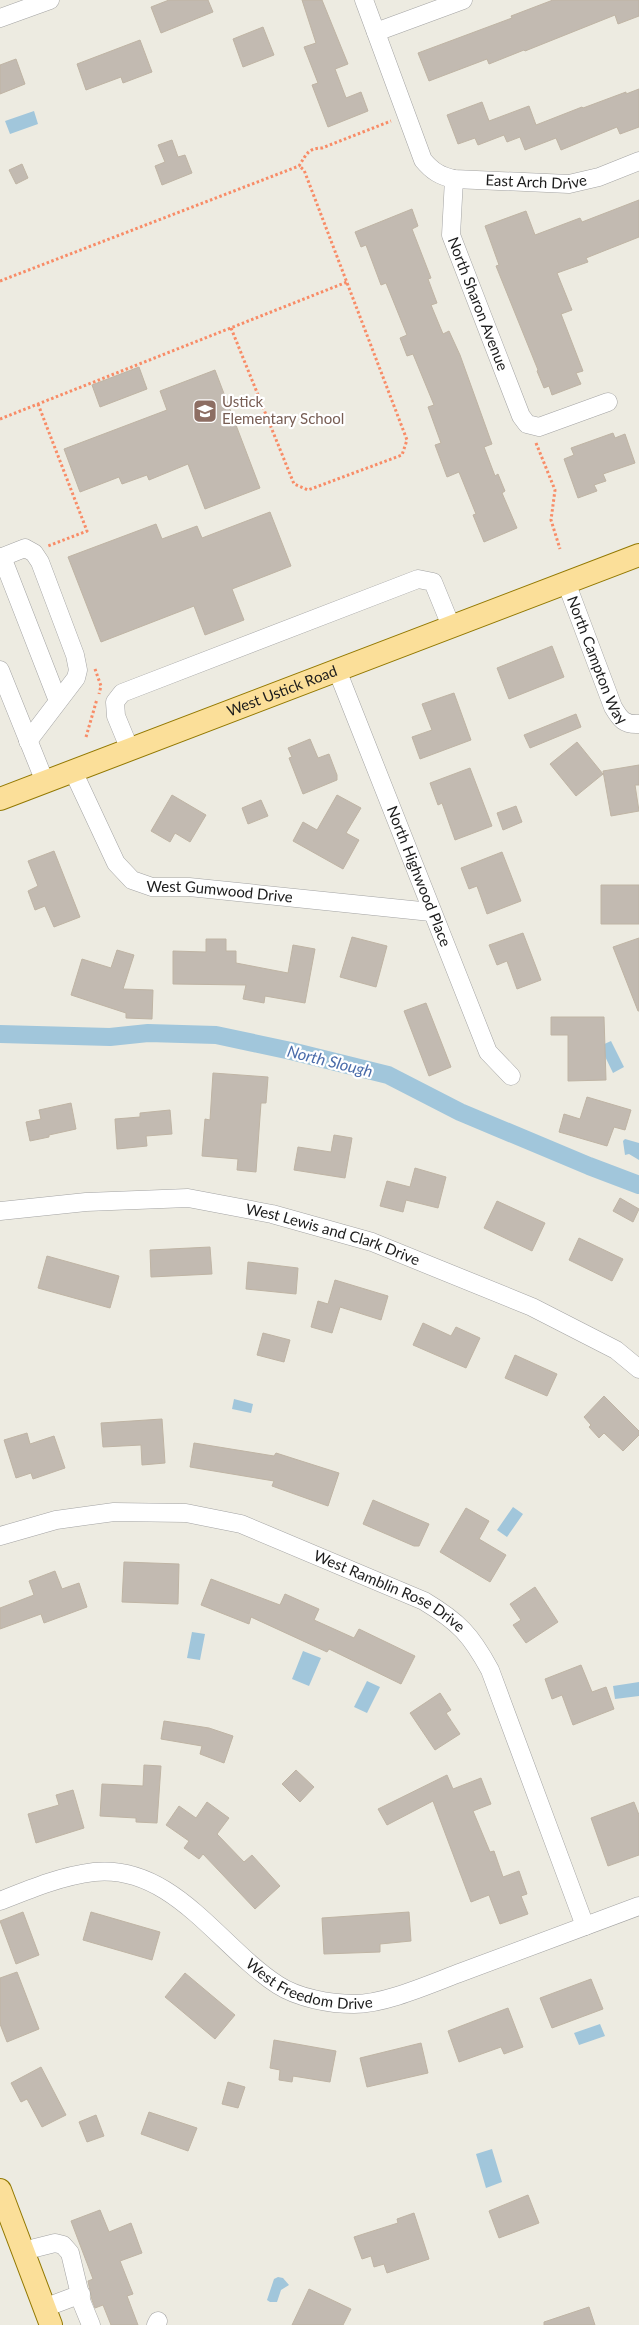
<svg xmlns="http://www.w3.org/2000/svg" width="639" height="2325" viewBox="0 0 639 2325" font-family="Lato,sans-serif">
<rect width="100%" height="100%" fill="#edebe1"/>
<!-- water -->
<path fill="#a1c6db" d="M34,111L38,124L10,134L5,121Z
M611,1041L624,1067L613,1073L600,1046Z
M625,1139L639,1143V1160L629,1154L625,1155L623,1141Z
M234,1399L253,1404L251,1413L232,1409Z
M513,1507L523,1514L507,1537L497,1530Z
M192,1632L205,1634L200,1660L187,1658Z
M303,1651L321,1658L309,1686L292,1679Z
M367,1681L380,1687L367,1713L354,1707Z
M639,1682V1696L615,1699L613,1686Z
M600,2024L605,2036L579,2045L574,2033Z
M492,2149L502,2182L486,2188L476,2154Z
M278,2277L283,2278L289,2285L281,2290L277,2302H270L267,2300L274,2279Z"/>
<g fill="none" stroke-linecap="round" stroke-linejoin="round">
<!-- canal -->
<path stroke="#a1c6db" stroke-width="18" d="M0,1034L110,1037L148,1033L216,1035L291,1051L388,1075L460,1112L589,1166L639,1185"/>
</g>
<!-- building -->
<path fill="#c2bab1" stroke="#bfb4a4" d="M169,0H208L213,12L161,33L151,7Z
M302,0H322L348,64L335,69L346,98L361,92L368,111L328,127L312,85L318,83L304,47L316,43Z
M553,0H639V16L618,24L615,15L525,51L524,50L489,64L487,59L429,81L418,53L512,18L511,16Z
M263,27L274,55L243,67L233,39Z
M140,40L152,72L123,83L121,77L86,90L77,64Z
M16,59L25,84L0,94V65Z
M639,89V127L620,134L617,127L561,150L556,138L525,150L520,137L507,142L504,135L478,145L475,138L458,144L447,115L482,102L489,121L529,106L536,125L582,107L583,108L626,92V94Z
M172,140L178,157L185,155L192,173L162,185L155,166L165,162L158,145Z
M22,164L28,178L16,184L9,170Z
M639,200V237L586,258L588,262L557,273L572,310L561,314L583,371L576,373L581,384L552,395L549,386L544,388L537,371L538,370L496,266L499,265L485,226L526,211L535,235L580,218L582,222Z
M412,209L418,226L412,229L431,278L428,279L437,303L431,305L443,334L449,331L460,355L492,444L484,447L495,476L498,474L505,491L502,493L517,528L484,542L473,515L476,514L459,472L447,477L435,445L441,443L428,407L434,405L413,354L407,356L400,338L407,335L386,283L381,285L366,245L361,247L355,232Z
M139,367L147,389L100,407L92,385Z
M215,370L260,488L205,509L188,464L149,480L147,475L122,484L119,477L80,492L64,449L167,410L160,391Z
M613,433L615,438L625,434L635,463L603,474L606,481L594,485L597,491L578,498L564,459L574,455L571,448Z
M270,512L291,566L232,589L244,620L205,635L194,606L101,642L68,557L156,524L162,539L197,526L202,538Z
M552,646L564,677L509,699L497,668Z
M454,693L471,740L420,759L412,737L432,730L422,704Z
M576,714L581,727L530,748L524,735Z
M310,739L318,758L329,754L337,775V780L303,794L289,758L292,757L288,748Z
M577,742L603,774L576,796L550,764Z
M639,765V785H635L639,811L611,816L603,771Z
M470,768L492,826L455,840L442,803L438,805L430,783Z
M172,795L206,815L190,842L175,833L170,842L151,831Z
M337,795L361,808L346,833L359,840L343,869L293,841L303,822L317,830Z
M261,800L268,816L248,824L242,808Z
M516,806L522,822L503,830L497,813Z
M54,851L80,917L54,927L45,906L35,910L28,891L38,886L28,861Z
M502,852L521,901L487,914L477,886L469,889L461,868Z
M601,885H639V924H601Z
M523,933L541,980L517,989L507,961L497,965L489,945Z
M352,937L387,946L376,987L340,977Z
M639,938V1011H638L613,947Z
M206,939H226V951H236V963L288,973L293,945L315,949L305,1003L265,996L264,1003L243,999L246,985L173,984V951L206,952Z
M117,950L134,955L123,989L153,990L152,1019L126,1018V1013L71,995L82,959L111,968Z
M426,1003L451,1067L429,1076L404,1011Z
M551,1017H604L606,1080L568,1081V1035H551Z
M213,1073L268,1077L266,1103H261L256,1172L237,1170L238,1159L202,1156L205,1119L210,1120Z
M587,1097L631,1110L625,1130L614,1127L607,1146L559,1132L564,1114L580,1119Z
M71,1103L76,1129L49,1135V1137L30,1141L26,1122L41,1119L39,1110Z
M170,1110L172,1134L146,1136L147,1146L117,1149L115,1119L140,1117V1113Z
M334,1135L352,1138L345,1178L294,1170L298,1147L331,1152Z
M415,1168L446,1177L438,1208L406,1200L403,1212L380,1206L387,1181L410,1187Z
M620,1198L639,1209L633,1222L613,1211Z
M497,1201L545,1223L532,1251L484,1228Z
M579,1238L623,1259L612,1281L569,1260Z
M210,1247L212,1274L151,1277L150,1250Z
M47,1256L119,1276L110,1308L38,1288Z
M248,1262L298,1268L296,1294L246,1289Z
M335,1280L388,1296L381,1320L340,1307L332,1333L311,1327L318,1301L328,1304Z
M423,1323L451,1336L456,1327L480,1338L466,1368L413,1345Z
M263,1333L290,1340L284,1362L257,1355Z
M515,1355L557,1374L547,1396L505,1378Z
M604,1396L639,1431V1435L623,1451L604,1433L599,1438L589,1427L591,1425L584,1417Z
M162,1419L165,1463L142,1465L141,1445L103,1447L101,1423Z
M27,1433L30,1444L54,1436L65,1468L33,1479L31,1473L16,1478L4,1440Z
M194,1443L274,1456L276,1453L339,1473L328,1506L272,1486L274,1481L190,1467Z
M373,1500L429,1524L419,1546H414L363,1524Z
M466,1508L489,1521L479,1539L506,1555L490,1582L440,1552Z
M124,1562L179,1564L178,1604L122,1602Z
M55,1571L62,1589L79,1583L87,1607L44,1623L41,1614L0,1629V1608L34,1595L29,1581Z
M211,1579L280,1605L285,1594L319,1609L314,1620L354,1638L359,1629L415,1656L401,1684L329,1649L327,1652L251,1617L249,1624L201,1605Z
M535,1587L558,1622L526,1643L513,1625L521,1620L510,1604Z
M581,1665L592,1692L606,1687L614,1709L573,1725L562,1695L552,1699L545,1679Z
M440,1693L451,1710L446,1713L460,1734L435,1750L410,1713Z
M164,1721L209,1728L233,1736L224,1763L200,1754L202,1746L161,1739Z
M144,1765L161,1766L157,1823L136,1822V1818L100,1816L102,1784L143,1786Z
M296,1770L314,1787L300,1802L282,1784Z
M447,1775L453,1789L481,1778L491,1804L473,1811L490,1852L494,1851L503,1877L519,1871L527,1894L521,1896L528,1914L500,1924L489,1895L471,1902L433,1801L387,1825L378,1809Z
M73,1790L84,1828L36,1843L28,1814L59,1805L56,1795Z
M207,1802L229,1818L217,1834L244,1862L252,1855L280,1886L255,1909L203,1854L199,1859L184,1848L189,1841L166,1825L179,1806L196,1818Z
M634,1802L639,1815V1855L608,1866L591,1818Z
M23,1912L39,1955L16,1964L0,1921Z
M91,1912L160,1932L152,1960L83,1940Z
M409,1912L411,1941L380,1944V1952L324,1954L322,1918Z
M17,1972L39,2029L7,2042L0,2024V1978Z
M185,1973L235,2015L215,2039L165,1997Z
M591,1979L603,2009L552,2028L540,1998Z
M508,2008L523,2047L504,2054L501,2047L459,2062L448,2031Z
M274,2040L336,2051L330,2082L293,2076L292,2082L279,2080L280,2070L270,2068Z
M421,2043L428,2073L367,2087L360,2058Z
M41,2067L66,2115L42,2127L27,2099L21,2102L11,2083Z
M228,2082L245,2087L238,2108L222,2104Z
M149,2112L197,2128L188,2151L141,2134Z
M96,2115L104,2136L87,2142L79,2122Z
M528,2195L539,2223L499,2238L489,2211Z
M100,2210L109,2232L131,2223L142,2253L120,2261L133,2294L127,2296L138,2325H111L103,2305L95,2308L92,2300L88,2281L93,2279L71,2221Z
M414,2213L429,2259L387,2273L384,2264L374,2267L371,2256L362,2259L354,2237L398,2223L397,2219Z
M309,2289L351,2309L343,2325H292Z
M589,2307L595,2325H544V2322Z"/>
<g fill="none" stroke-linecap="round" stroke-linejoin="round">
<!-- minor casing -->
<g stroke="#a3a3a3" stroke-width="19">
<g id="minor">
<path id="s1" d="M364,0L423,160C432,171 440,176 454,179L569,184L599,177L639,161"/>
<path d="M0,18L50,0"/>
<path d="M376,32L463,0"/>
<path id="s2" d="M454,179L451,235L521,416L527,424L539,427L608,402"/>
<path d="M2,557L58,701"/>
<path d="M0,558L25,548L34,553L40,562L75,655L78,670L76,678L28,741"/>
<path id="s3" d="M566,582L613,707C620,719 624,725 639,724"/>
<path d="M0,670L45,782"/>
<path id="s4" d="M337,670L488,1052L511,1076"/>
<path d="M130,750L116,716L115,702L122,693L418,579L433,582L451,626"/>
<path id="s5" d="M73,771L116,863L132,880L152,887H189L431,912"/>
<path id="s6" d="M0,1211L86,1202L188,1198L272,1214L372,1242L532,1307L616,1350L639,1369"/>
<path id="s7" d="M0,1536L56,1520L114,1512L186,1513L241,1524L424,1601C459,1622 471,1635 490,1670L585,1926"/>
<path id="s8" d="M0,1901C30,1889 61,1876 94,1872C173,1864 219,1947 278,1985C298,1998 330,2004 354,2004C386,2004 432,1983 462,1972C521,1950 580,1928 639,1906"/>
<path d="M23,2251L55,2243L63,2245L70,2253L82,2303L91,2325"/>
<path d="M44,2308L81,2294"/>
<path d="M156,2325L158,2321"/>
</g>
</g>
<!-- major casing -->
<g stroke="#927801" stroke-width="24">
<g id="major">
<path id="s9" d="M0,799L639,555"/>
<path d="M0,2190L51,2325"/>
</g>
</g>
<!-- path -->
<path stroke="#f88c67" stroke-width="3" stroke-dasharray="2.5 2.5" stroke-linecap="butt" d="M0,281L299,166C306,155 308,148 322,148L391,121
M231,328L294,484L308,490L402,455L407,440L304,170L299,166
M38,404L87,531L48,546
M0,419L347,282
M536,443L555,490L551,520L560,549
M95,669L101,686L99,694
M86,737L97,699"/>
<!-- minor -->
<use href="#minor" stroke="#fff" stroke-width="18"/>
<!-- major -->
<use href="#major" stroke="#fbdf99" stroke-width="22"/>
</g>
<!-- icons -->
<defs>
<g id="school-square" transform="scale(1.25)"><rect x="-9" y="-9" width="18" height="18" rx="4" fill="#8d6e63" stroke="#fff"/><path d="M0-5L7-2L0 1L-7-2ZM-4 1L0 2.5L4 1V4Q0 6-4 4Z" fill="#fff"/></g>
</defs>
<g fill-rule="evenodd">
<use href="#school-square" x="205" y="411"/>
</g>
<g text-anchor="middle" stroke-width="4.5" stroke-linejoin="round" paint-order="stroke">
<!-- street labels -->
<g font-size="15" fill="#1c1c1c" stroke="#fff">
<text dy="5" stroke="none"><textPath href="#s1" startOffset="290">East Arch Drive</textPath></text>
<text dy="5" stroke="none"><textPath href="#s2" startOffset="130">North Sharon Avenue</textPath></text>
<text dy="5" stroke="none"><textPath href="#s3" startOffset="84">North Campton Way</textPath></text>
<text dy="5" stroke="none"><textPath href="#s9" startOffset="302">West Ustick Road</textPath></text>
<text dy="5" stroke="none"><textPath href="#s4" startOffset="222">North Highwood Place</textPath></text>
<text dy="5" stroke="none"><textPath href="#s5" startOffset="214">West Gumwood Drive</textPath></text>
<text dy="5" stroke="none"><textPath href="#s6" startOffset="338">West Lewis and Clark Drive</textPath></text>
<text dy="5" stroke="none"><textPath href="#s7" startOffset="408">West Ramblin Rose Drive</textPath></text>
<text dy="5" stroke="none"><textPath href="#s8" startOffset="351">West Freedom Drive</textPath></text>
</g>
<!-- education labels -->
<g font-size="15" fill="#785e54" stroke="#fff" text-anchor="start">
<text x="222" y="407">Ustick<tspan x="222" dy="17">Elementary School</tspan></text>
</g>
<!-- water labels -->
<g font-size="16" font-style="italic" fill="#4a6caa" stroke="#fff">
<text transform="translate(330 1061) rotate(14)" y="6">North Slough</text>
</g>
</g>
</svg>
